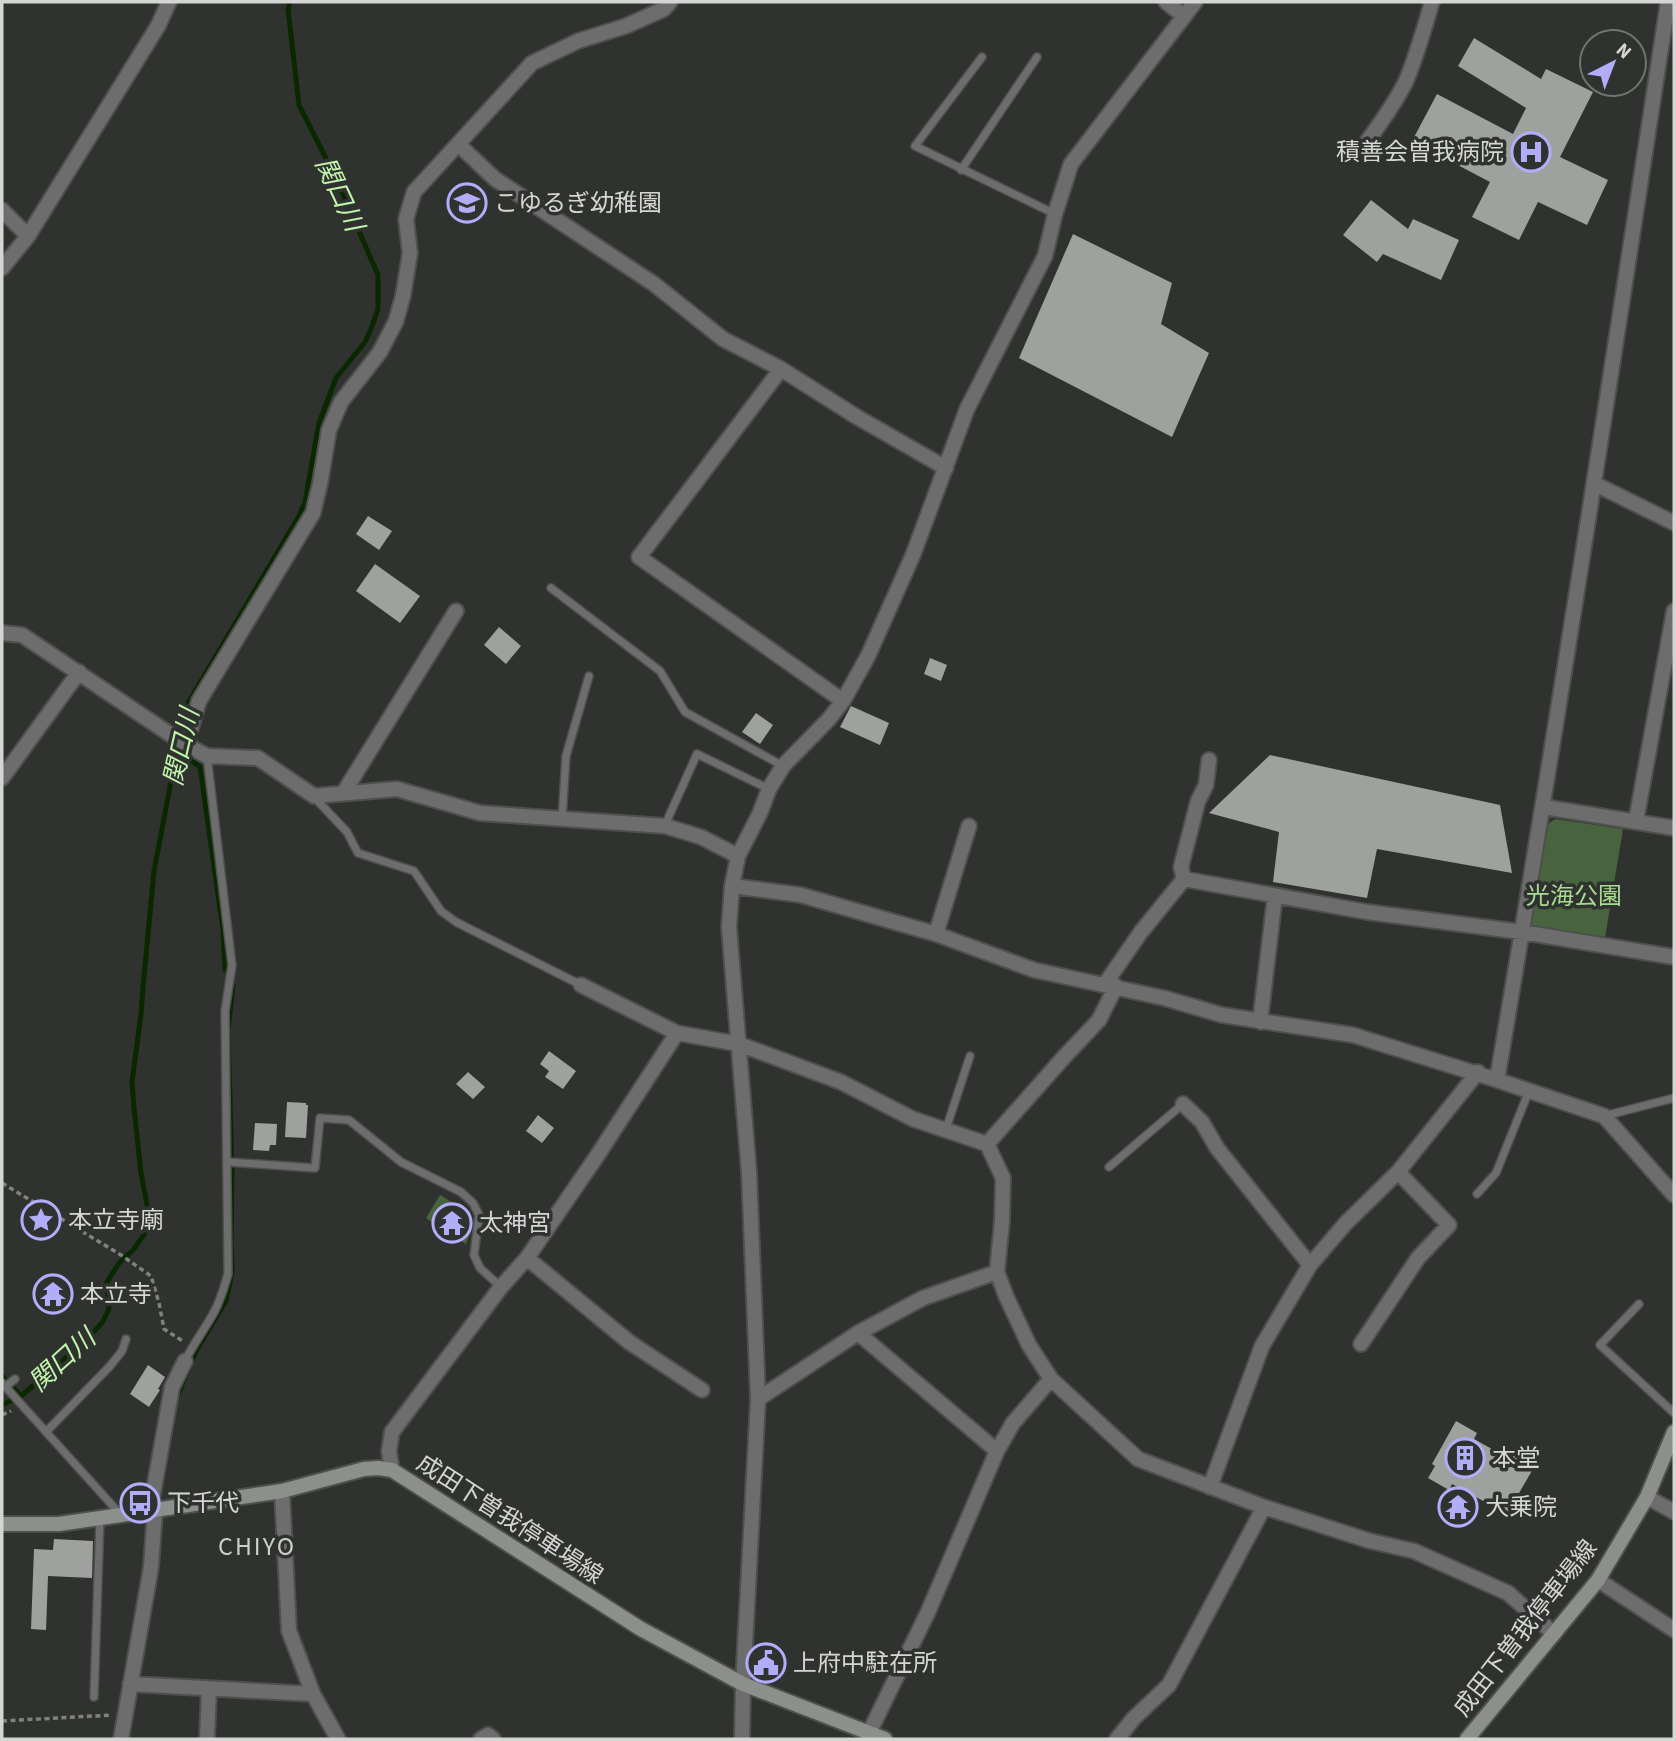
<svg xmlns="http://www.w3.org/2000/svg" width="1676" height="1741" viewBox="0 0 1676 1741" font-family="'Source Sans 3','Noto Sans JP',sans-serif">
<rect width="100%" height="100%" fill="#30322f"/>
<!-- green -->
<path fill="#48643e" d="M1555,819L1623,829L1604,944L1531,926L1548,824Z
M440,1195L453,1203L447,1216L460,1223L468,1211C475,1225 471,1230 466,1244L426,1218Z"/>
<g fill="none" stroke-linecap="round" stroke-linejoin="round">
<!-- stream -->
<path stroke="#0a2800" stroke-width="5" d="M177,750L200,767L223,930L225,970
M2,1376L21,1396
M176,1399L196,1351L226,1301L230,1283L232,1269L231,1242L232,1171L228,1030L233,985
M2,1405L21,1396L81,1345L102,1323L109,1309L107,1282L119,1263L134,1249L145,1233L148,1210L141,1173L134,1108L132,1082L141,1014L143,987L154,871L177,750L188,703L299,516L305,502L319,423L336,378L365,342L371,329L378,309V275L335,176L299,105L288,9L290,2"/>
</g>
<!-- building -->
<path fill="#9fa19e" d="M1474,38L1541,79L1546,69L1593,92L1560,157L1608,180L1587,225L1538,202L1519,240L1472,217L1490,182L1412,141L1437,94L1513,134L1526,108L1458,66Z
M1371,200L1408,229L1413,219L1459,240L1441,280L1383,254L1377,262L1343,235Z
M1073,234L1172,283L1161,324L1209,353L1172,437L1019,358Z
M368,516L392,531L379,550L356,534Z
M375,564L420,596L400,623L356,591Z
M499,627L521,646L506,664L484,645Z
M930,658L947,665L941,681L924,674Z
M851,706L889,723L880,745L840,727Z
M756,713L773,725L760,744L742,732Z
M1270,755L1500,805L1512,873L1377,849L1367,898L1273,882L1279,832L1209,813Z
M549,1051L576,1071L563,1089L545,1077L549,1071L540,1064Z
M468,1072L485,1087L473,1099L456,1084Z
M287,1102L306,1103V1105H308L306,1138L285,1137Z
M538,1115L554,1128L542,1143L526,1131Z
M255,1123L277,1124L276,1145H270L269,1151L253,1150Z
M148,1365L165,1377L158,1389L160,1390L149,1407L130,1394Z
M1456,1421L1477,1433L1474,1439L1508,1458L1513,1448L1537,1462L1507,1514L1452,1484L1449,1490L1428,1478L1435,1466L1432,1464Z
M54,1539L93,1541L92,1578L48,1576L46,1630L31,1629L34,1549L53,1550Z
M756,1653L763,1655L764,1653L780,1659L774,1677L753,1669Z"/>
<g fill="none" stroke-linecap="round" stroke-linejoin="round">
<!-- lane casing -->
<g stroke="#4e504d" stroke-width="10">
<path id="lane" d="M982,57L915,146L1055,214
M961,170L1037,57
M551,588L660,671L685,712L783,766
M314,797L347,832L358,853L414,871L441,911L456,922L581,985
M562,819L566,756L589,676
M665,825L697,754L769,789
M1604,1116L1674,1098
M946,1129L970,1056
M228,1162L315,1168L320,1118L349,1120L401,1162L461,1192L473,1203L479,1215L474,1255L480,1268L501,1287
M1109,1167L1183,1104
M1477,1194L1496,1173L1529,1091
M1639,1304L1600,1345L1674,1413
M185,1361C193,1344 205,1329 214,1312C221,1299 224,1287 228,1274L225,1011L232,965L207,756
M2,1383L121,1515
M5,1387L15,1379
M46,1432L110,1366L122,1351L126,1339
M94,1697L100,1518"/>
</g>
<!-- street casing -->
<g stroke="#4e504d" stroke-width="18">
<path id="street" d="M1166,2L1184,16
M1668,2C1613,362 1558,721 1497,1080L1604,1116L1674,1195
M458,144L532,63L578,41L626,26L664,9L670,2
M1364,146C1379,125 1395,104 1406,81C1417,55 1424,29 1432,2
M2,210L28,236
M2,268L28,236L158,26L169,2
M781,369L639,557L843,701
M1595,484L1674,523
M2,633L22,635L186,745L207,756L258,758L314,796L397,789L480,813L665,826L701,837L738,856
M186,745L199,701L313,513L320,484L329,430L341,402L380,352L396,321L403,296L410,253L406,219L414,192L458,144L495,179L654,284L723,339L781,369L857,417L946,468
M1209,760L1206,785L1198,801L1181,867L1184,879L1367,912L1522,932L1674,957
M2,778L79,672
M344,792L456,611
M1544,807L1674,828
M1636,821L1674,611
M732,886L801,895L936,934L1034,970L1164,998L1222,1015L1353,1035L1497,1080
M936,934L969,826
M1105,984L1141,932L1184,879
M581,985L677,1033L739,1044L841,1082L913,1119L987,1144
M1116,986L1099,1020L1065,1056L987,1144L1003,1178L1002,1221L997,1272L1006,1296L1029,1345L1051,1379L1138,1459L1264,1507L1370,1541L1414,1551L1508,1593L1554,1634
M1260,1022L1275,896
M1183,1104L1202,1122L1217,1148L1310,1265
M527,1258L629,1342L702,1390
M858,1333L997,1451
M1361,1344L1418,1258L1449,1225L1398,1172
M758,1399L858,1333L923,1298L997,1272
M392,1470L389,1451L392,1432L501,1287L527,1258L597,1156L677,1033
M1210,1487L1262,1346L1310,1265L1346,1223L1398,1172L1478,1072
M282,1491L289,1631L313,1694L338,1739
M1647,1497L1674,1512
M150,1511L172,1387L185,1361
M1598,1580L1674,1630
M130,1684L313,1694
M869,1733L928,1612L997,1451L1013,1423L1051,1379
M121,1739L151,1567L155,1511
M207,1739L209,1689
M481,1739L488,1735L493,1739
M742,1739L743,1684L758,1399L749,1172L729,927L732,886L738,856L760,813L769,789L783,766L829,719L843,701L868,656L913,555L967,409L1045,256L1055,214L1071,164L1195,2
M1117,1739L1134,1718L1169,1685L1264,1507"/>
</g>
<!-- secondary casing -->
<g stroke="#4e504d" stroke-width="18">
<path id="secondary" d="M2,1524H59L121,1515L282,1491L364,1469L378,1468L392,1470L641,1629L743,1684L885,1739
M1467,1739L1598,1580L1647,1497L1674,1432"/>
</g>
<!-- path -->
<path stroke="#80827f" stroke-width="3.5" stroke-dasharray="5 3.5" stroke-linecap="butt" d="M2,1183L121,1255L151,1276L159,1303L164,1329L184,1342
M2,1415L11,1411
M2,1721L112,1715"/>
<!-- lane -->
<use href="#lane" stroke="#6c6d6c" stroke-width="7"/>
<!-- street -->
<use href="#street" stroke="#6c6d6c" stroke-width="14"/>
<!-- secondary -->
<use href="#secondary" stroke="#8d8f8c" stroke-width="14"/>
</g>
<!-- icons -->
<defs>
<g id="hospital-ring" transform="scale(2.0125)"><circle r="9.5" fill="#30322f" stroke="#b2adf9" stroke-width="1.5"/><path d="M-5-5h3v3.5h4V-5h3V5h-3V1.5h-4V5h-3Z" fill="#b2adf9"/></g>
<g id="school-ring" transform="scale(2.0125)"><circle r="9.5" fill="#30322f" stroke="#b2adf9" stroke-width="1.5"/><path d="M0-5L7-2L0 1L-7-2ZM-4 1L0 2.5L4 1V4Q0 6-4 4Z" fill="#b2adf9"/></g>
<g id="sight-ring" transform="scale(2.0125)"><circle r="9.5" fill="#30322f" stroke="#b2adf9" stroke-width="1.5"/><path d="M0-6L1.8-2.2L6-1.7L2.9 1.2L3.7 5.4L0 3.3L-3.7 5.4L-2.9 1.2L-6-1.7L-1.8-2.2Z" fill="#b2adf9"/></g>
<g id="temple-ring" transform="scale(2.0125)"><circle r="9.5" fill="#30322f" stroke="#b2adf9" stroke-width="1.5"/><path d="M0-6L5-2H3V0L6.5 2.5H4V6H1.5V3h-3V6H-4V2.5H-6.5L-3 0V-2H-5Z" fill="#b2adf9"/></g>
<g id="building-ring" transform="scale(2.0125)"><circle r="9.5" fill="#30322f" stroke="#b2adf9" stroke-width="1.5"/><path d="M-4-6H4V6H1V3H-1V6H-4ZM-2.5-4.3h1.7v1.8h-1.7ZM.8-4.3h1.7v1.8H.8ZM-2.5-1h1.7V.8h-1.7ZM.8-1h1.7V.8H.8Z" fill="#b2adf9"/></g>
<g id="bus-ring" transform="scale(2.0125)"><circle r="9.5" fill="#30322f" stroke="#b2adf9" stroke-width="1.5"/><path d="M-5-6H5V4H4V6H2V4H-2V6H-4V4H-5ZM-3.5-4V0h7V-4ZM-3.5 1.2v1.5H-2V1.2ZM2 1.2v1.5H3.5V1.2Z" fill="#b2adf9"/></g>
<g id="civic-ring" transform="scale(2.0125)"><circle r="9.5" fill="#30322f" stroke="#b2adf9" stroke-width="1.5"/><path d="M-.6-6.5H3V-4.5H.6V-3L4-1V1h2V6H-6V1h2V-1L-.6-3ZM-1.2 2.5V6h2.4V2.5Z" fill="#b2adf9"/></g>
</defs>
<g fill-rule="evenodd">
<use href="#hospital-ring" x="1531" y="152"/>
<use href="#school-ring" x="467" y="203"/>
<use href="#sight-ring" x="41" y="1220"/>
<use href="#temple-ring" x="452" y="1223"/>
<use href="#temple-ring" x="53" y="1294"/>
<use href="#building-ring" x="1465" y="1458"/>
<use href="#bus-ring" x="140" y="1503"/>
<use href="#temple-ring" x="1458" y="1507"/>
<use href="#civic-ring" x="766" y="1663"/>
</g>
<g text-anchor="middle" stroke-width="7" stroke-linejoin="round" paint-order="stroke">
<!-- poi labels -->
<g font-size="24" fill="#d4d6d4" stroke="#30322f" text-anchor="start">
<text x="1504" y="160" text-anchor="end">積善会曽我病院</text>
<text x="494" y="211">こゆるぎ幼稚園</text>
<text x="68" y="1228">本立寺廟</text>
<text x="479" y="1231">太神宮</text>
<text x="80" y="1302">本立寺</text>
<text x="1492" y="1466">本堂</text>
<text x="167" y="1511">下千代</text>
<text x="1485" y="1515">大乗院</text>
<text x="793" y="1671">上府中駐在所</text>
</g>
<!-- park labels -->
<g font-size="24" fill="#a8db93" stroke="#30322f">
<text x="1574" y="904">光海公園</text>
</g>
<!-- street labels -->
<g font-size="24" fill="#d4d6d4" stroke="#30322f">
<text transform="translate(510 1519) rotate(33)" y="8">成田下曽我停車場線</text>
<text transform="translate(1525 1628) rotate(-52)" y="8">成田下曽我停車場線</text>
</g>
<!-- water labels -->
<g font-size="26" font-style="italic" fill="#c1f5ac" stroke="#30322f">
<text transform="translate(340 194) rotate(65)" y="9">関口川</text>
<text transform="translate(181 747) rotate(-77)" y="9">関口川</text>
<text transform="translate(62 1360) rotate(-42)" y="9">関口川</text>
</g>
<!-- neighbourhood labels -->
<g font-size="26" letter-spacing="2" fill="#cccfcc" stroke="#30322f">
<text x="257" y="1555">CHIYO</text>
</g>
</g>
<!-- border -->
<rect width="1676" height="1741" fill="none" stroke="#d4d6d4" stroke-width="7"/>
<!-- north arrow -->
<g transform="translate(1613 63) rotate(42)"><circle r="33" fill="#30322f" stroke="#727471" stroke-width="2"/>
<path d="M0-5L12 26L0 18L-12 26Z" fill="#b2adf9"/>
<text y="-10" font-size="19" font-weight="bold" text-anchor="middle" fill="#d4d6d4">N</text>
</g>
</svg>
